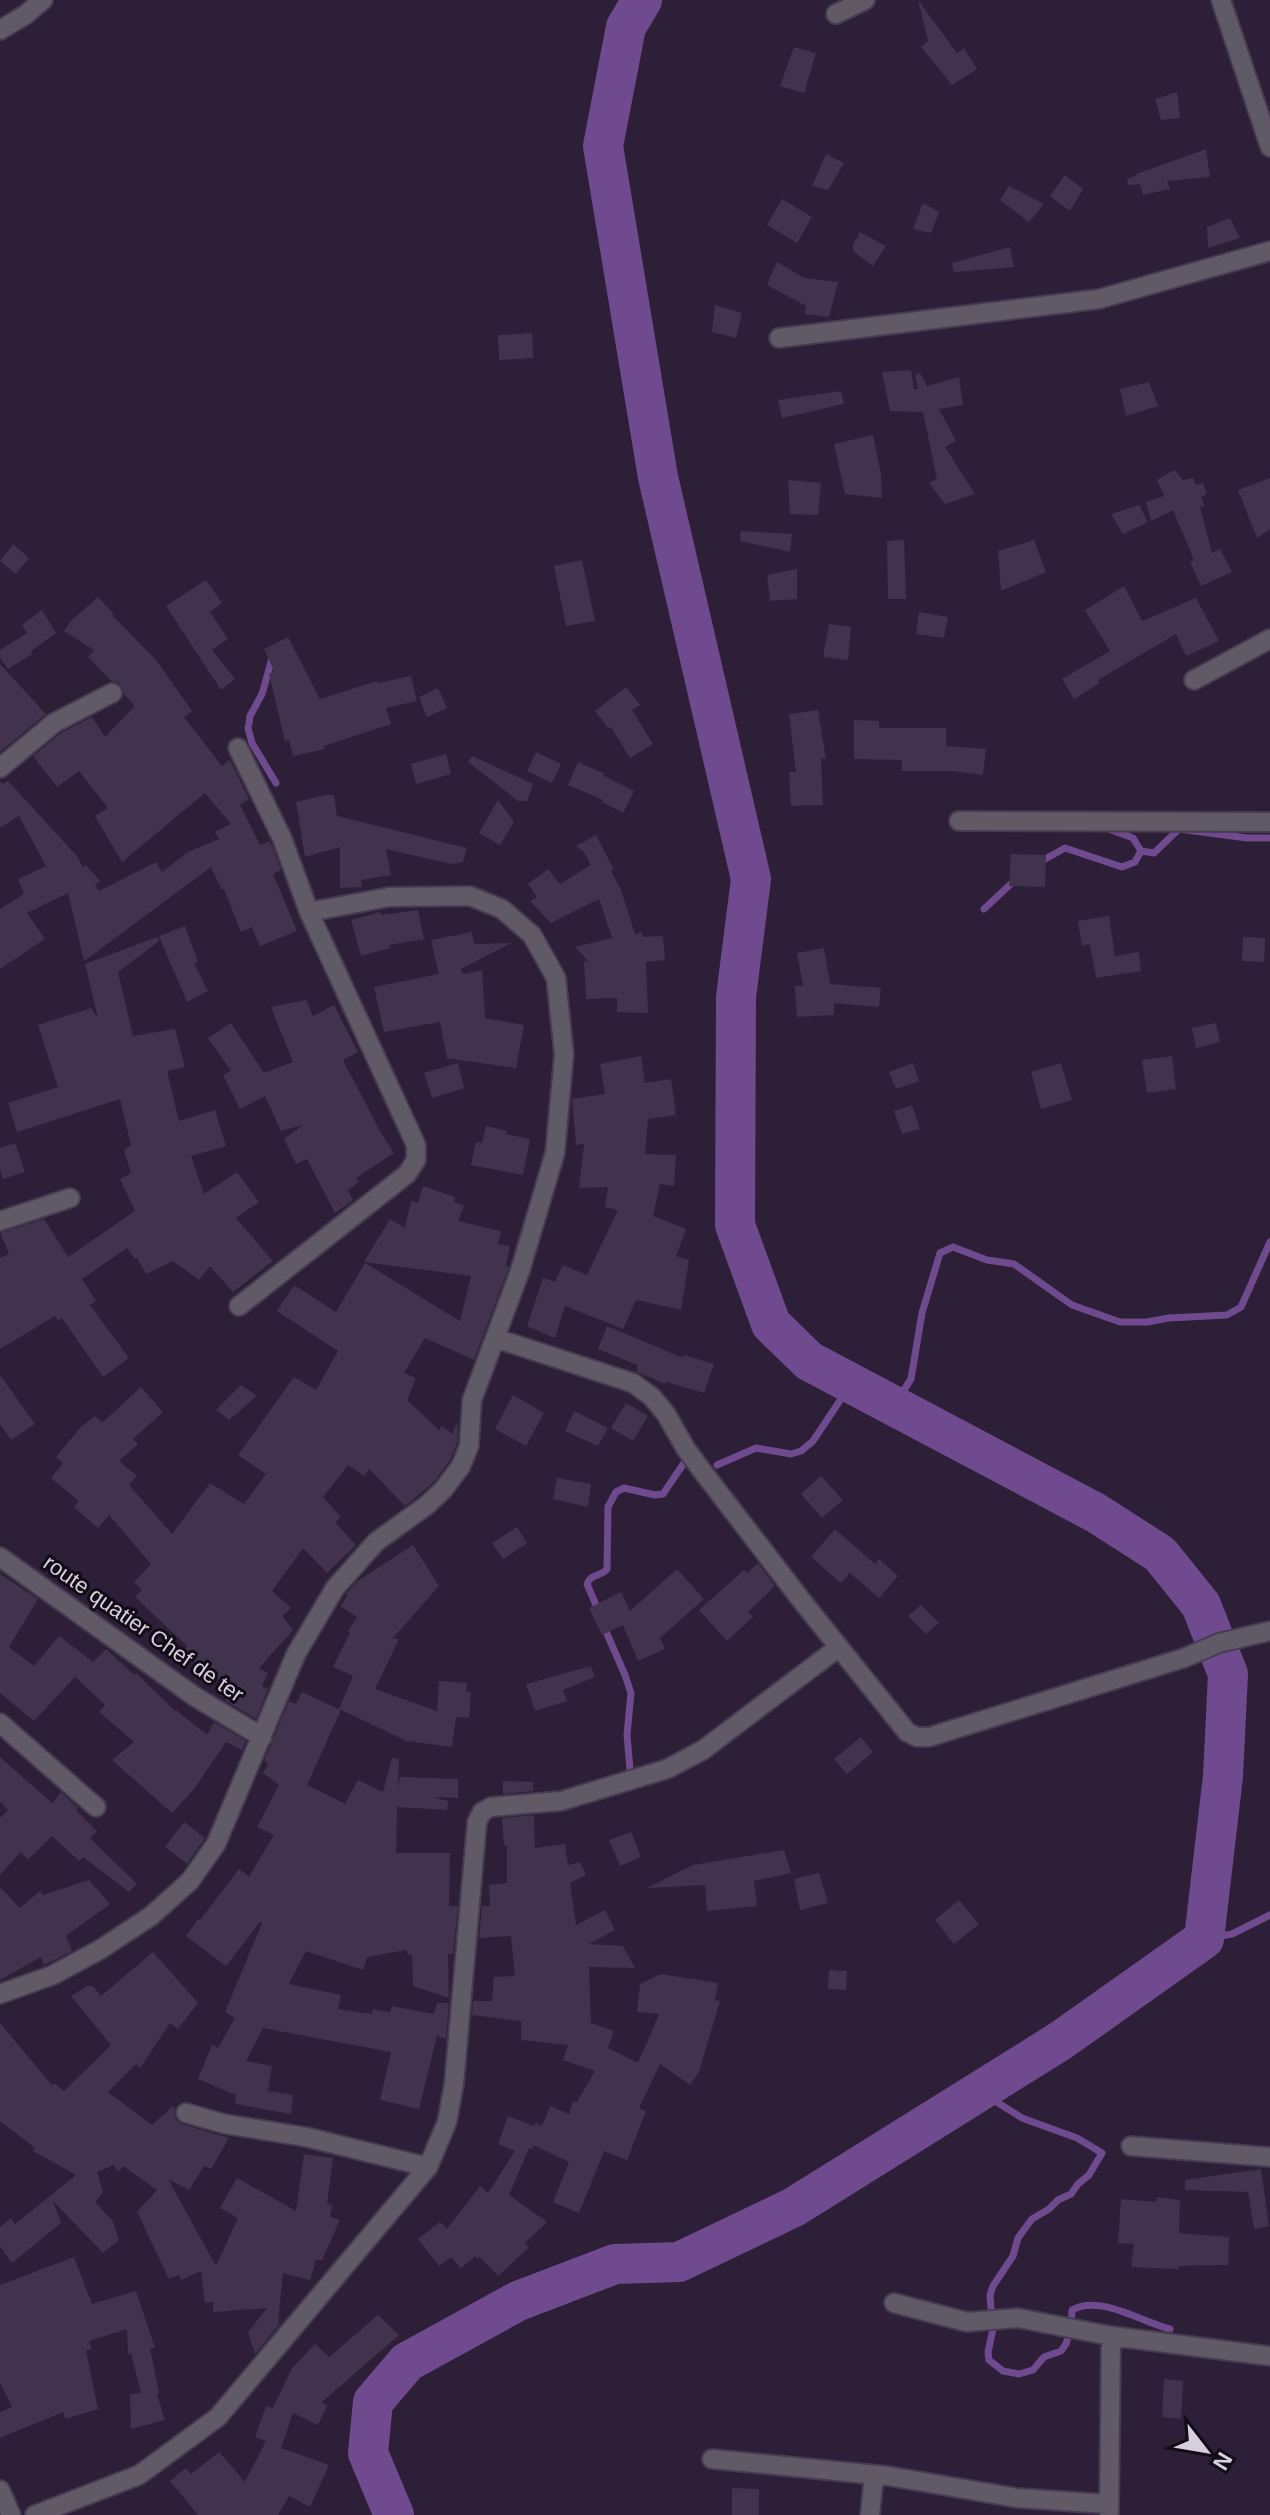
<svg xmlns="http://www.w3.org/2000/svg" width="1270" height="2515" viewBox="0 0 1270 2515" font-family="Arial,sans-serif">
<rect width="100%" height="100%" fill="#2c1f37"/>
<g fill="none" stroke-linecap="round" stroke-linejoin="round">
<!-- stream -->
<path stroke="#704a8e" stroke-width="7" d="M249,724L250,716L262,694L273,655
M248,728L252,743L276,783
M1106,828L1133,838L1141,851L1154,853L1179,829L1247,838H1270
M1038,863L1065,848L1122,867L1135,862L1141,851
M984,909L1015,880
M893,1407L911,1379L922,1313L940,1253L953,1247L987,1260L1014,1264L1072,1305L1120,1322H1147L1169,1318L1227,1315L1241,1307L1270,1242
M717,1465L756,1448L791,1454L801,1451L813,1441L851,1384
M599,1612L587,1584C590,1574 602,1576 607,1569L608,1507L616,1492L624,1488L655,1495L663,1494L684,1463L693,1458
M604,1627L625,1675L631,1693L627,1735L630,1769L625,1779
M1204,1939L1232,1934L1270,1915
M979,2091L1022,2118L1077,2138L1102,2153L1089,2175L1078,2184L1071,2194L1058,2200L1049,2209L1032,2219L1018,2238L1013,2256L993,2286L990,2295L991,2308L995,2320L988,2352L989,2360L1003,2371L1019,2374L1033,2370L1044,2357L1061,2351L1066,2344L1071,2328L1072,2310C1100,2294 1141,2322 1170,2329"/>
<!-- river -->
<path stroke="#704a8e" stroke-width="40" d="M394,2515L368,2453L373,2402L407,2362L518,2301L615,2264L679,2262L794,2207L1060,2041L1204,1939L1223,1776L1228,1674L1201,1605L1160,1554L1096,1513L809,1361L771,1324L735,1225L736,997L751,879L658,477L603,146L626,27L642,0"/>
</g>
<!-- building -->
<path fill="#41334d" d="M918,0L957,53L964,48L977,69L952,85L921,47L928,41Z
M794,47L816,53L804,93L780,86Z
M1177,92L1180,118L1161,120L1155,99Z
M1206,149L1210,177L1167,181L1170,189L1143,195L1140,184L1128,185L1127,179L1137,175L1136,174Z
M826,154L844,163L828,190L812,186Z
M1065,175L1083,189L1070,211L1050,196Z
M1009,186L1044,204L1029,222L1000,200Z
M782,199L812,217L797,243L767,225Z
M923,203L939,212L931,233L913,229Z
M1230,218L1240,238L1208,248L1207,227Z
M860,232L886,246L873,266L853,251V245Z
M1010,247L1014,267L954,272L952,263Z
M777,262L804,278L838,282L829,317L805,314L806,306L767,285Z
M715,305L742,313L736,338L712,332Z
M532,333L533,358L499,360L498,335Z
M911,370L914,390L918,389L915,375L920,373L927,386L959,377L963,405L939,409L956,441L945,447L975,494L945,504L929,483L937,479L923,412L890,411L882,372Z
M1149,382L1158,406L1126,416L1120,389Z
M841,391L844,404L782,418L778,400Z
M873,435L881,474L882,498L845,494L834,444Z
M1174,470L1183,480L1193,478L1196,485L1203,483L1207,494L1201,497L1205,506L1200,507L1212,553L1220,549L1232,572L1201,586L1190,562L1194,560L1173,510L1151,521L1146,502L1164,496L1157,480Z
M1270,478V529L1257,538L1238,490Z
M788,480L821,483L818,515L790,514Z
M1139,505L1148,522L1123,534L1111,514Z
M741,531L792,534L790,552L740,541Z
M904,540L906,599H888L887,541Z
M1034,540L1046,572L1001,591L998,551Z
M13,544L29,558L16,574L0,561Z
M582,560L595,621L566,626L554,566Z
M797,569V599L770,601L767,575Z
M206,580L222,603L210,612L228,639L212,650L235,679L221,690L166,606Z
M1124,586L1142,621L1196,598L1219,641L1186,656L1176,634L1098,680L1100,683L1074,699L1062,679L1110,651L1085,610Z
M98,597L114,614L112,615L156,660L192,711L184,717L222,766L230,760L249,799L240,805L260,845L269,841L273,847L281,870L273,874L297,931L260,946L252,927L241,932L224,889L222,890L211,867L84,961L68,893L27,913L45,939L0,969V909L24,894L18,879L46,866L19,816L0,828V781L4,786L3,784L8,781L77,856L83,867L86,865L100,881L95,885L99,891L156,862L162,872L188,852L219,839L215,832L231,824L205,793L122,862L95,816L108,808L79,771L57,787L33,756L61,733L92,717L105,737L135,706L124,694L119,683L111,681L88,657L94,650L64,631L71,621Z
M42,610L56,633L31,651L32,654L8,669L0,658V650L27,633L22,625Z
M919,612L948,617L944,638L916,634Z
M829,624L851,627L848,660L823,657Z
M288,637L320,699L377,681L378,683L411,676L417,701L386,708L391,724L324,746L325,749L293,756L289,740L285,741L269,674L274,671L264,649Z
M0,664L46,714L0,752Z
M626,687L640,705L632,710L653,744L630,758L611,727L608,728L595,711Z
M438,688L447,708L427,717L419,697Z
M818,710L826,759L821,758L823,805L791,806L789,772H796L789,714Z
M854,720L879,721V728H946V746L986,749L983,775L953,771H902V760L854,759Z
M536,752L561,764L552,783L527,771Z
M446,754L451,774L416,784L411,764Z
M472,756L533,784L527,801H518L468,762Z
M578,762L605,774L602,775L634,791L623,813L602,802L603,800L568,785Z
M325,795H334L337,816L467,848L463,862L451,864L386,849L391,875L361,880L362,887L340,888V847L305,857L296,802Z
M498,800L514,822L500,845L479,833Z
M596,835L614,870L611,871L621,890L635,934L642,932L643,937L663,936L665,960L646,962L648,1013L617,1012V998L586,999L584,961L589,962L575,947L612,938L599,899L551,923L530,901L537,897L528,884L548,869L560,884L591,865L584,852L576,846Z
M1011,854L1046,855L1045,887L1009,886Z
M418,910L424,939L389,945L390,948L361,956L351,920L380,912L381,915Z
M1109,916L1115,956L1139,952L1141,971L1096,978L1090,944L1082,946L1078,921Z
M185,926L198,962L194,963L208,991L187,1002L159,936Z
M472,932L474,944L511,943L461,969L463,974L482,970L485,1018L524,1025L516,1068L447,1058L440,1022L384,1032L374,987L439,974L431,940Z
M157,937L159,941L118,972L133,1036L175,1029L185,1067L167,1071L179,1121L215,1110L226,1146L191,1156L204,1194L237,1172L259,1202L236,1218L273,1261L233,1292L210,1266L199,1280L173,1261L146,1274L137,1258L135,1259L127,1248L82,1279L96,1301L90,1305L129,1358L103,1377L62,1318L58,1321L55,1316L0,1349V1258L9,1254L0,1233L44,1219L68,1257L135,1211L120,1179L131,1173L124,1150L131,1145L120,1099L17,1132L8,1103L58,1087L38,1025L91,1008L98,1018L85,964Z
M1243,937L1265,938L1264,962L1242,961Z
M824,948L830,984L881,988L879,1007L834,1003V1015L797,1017L795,986H803L797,953Z
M306,1000L313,1016L334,1005L358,1052L343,1060L381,1133L394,1153L356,1178L359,1182L348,1190L353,1200L335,1213L307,1159L296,1164L284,1139L303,1125L281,1131L265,1096L240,1109L223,1075L231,1071L208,1038L231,1023L264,1073L293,1062L271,1007Z
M1216,1023L1220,1042L1196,1048L1192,1028Z
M641,1056L645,1083L671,1079L676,1115L648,1119L645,1154L676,1155L674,1186L660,1184L653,1216L686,1229L676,1256L689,1260L681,1310L636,1300L623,1329L565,1306L555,1338L527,1326L543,1278L555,1282L563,1265L587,1275L618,1210L605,1207L608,1187L579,1188L584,1144L576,1145L572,1099L605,1094L600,1064Z
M1172,1056L1176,1089L1147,1093L1142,1060Z
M458,1063L464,1088L432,1098L424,1073Z
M913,1063L919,1081L896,1089L889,1072Z
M1061,1063L1072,1100L1041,1109L1031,1072Z
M912,1105L920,1129L902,1134L894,1111Z
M486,1126L507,1131L506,1134L530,1139L523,1175L471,1165L476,1142L482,1143Z
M15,1143L25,1172L3,1179L0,1169V1148Z
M423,1186L455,1197L454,1202L464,1206L458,1221L501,1231L498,1244L510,1246L506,1265L509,1267L474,1360L425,1338L404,1373L416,1378L407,1400L439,1430L442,1426L452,1434L456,1424L458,1425L457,1443L450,1460L434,1482L405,1506L369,1469L364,1476L348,1465L323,1497L341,1517L335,1522L356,1545L327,1573L303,1548L272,1591L291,1608L282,1616L293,1630L259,1668L268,1673L262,1686L268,1689L256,1719L226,1701L227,1699L221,1696L227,1685L181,1656L187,1646L135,1597L142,1590L134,1582L151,1564L109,1515L98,1528L74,1507L79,1501L51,1478L63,1463L56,1457L80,1428L95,1416L102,1423L141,1387L163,1412L133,1439L138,1444L119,1461L137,1476L129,1485L172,1534L210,1483L244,1504L266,1474L238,1455L294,1377L316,1390L338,1351L277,1311L294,1285L336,1312L365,1263L460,1321L471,1276L364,1262L390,1219L405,1228L411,1201L418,1203Z
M607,1326L683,1358L684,1355L714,1364L704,1393L666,1382L665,1384L637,1372V1365L598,1349Z
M0,1375L35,1424L11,1440L0,1424Z
M241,1385L257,1396L229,1420L216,1410Z
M513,1395L544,1413L526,1446L495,1429Z
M626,1403L648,1416L633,1441L611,1428Z
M574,1411L608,1428L598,1446L565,1431Z
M821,1476L843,1500L822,1518L801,1494Z
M557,1478L591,1484L588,1507L553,1499Z
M517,1527L527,1543L503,1559L492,1543Z
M835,1529L875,1564L879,1559L898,1576L879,1598L850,1573L841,1583L811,1557Z
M413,1545L439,1586L392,1639H399L375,1689L437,1711L439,1681L467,1683L466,1691L471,1692L469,1718L456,1717L452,1747L407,1741L339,1709L353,1676L333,1667L350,1633L348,1631L357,1617L340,1606L348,1595L346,1594L356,1582Z
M758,1563L775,1586L748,1612L753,1617L727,1641L699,1610L744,1570L747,1573Z
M677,1569L704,1599L660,1638L665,1649L638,1661L623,1625L602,1635L589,1608L621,1592L630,1611Z
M0,1574L38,1599L9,1647L34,1666L59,1636L93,1662L106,1649L134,1675L136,1673L175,1711L176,1710L207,1735L214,1722L246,1741L242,1750L226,1742L194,1789L172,1813L112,1760L134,1742L99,1712L105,1705L75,1677L34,1721L0,1693Z
M921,1605L939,1623L926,1634L908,1616Z
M591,1666L595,1677L563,1690L567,1701L535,1711L526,1684Z
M302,1692L341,1710L307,1785L345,1804L358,1780L383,1792L392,1758L399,1759L398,1788L400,1777L458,1779V1798L433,1797L448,1801L447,1810L397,1807L396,1853H450L449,1906H458L453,1954H448L449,1998L413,1986L412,1955H408L406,1950L367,1957L363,1970L306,1951L289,1984L341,1995L338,2009L372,2014L373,2009L390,2012L392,2006L434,2014L437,2003H449L446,2039L437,2036L419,2109L380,2100L391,2052L263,2028L246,2061L272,2066L268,2091L293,2095L291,2114L235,2104L236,2095L198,2079L212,2045L218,2048L235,2018L225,2012L262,1923L260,1922L226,1966L186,1936L198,1919L200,1920L239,1869L249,1877L274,1835L257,1827L279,1785L263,1773L268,1763L264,1761L289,1701L296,1704Z
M861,1737L873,1752L847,1774L834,1759Z
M0,1757L52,1803L61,1792L78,1808L76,1810L97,1831L90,1838L137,1884L129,1892L83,1857L79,1861L52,1836L28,1860L21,1852L0,1875V1818L8,1810L0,1802Z
M503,1781L533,1782V1791L503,1794Z
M534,1815L535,1848L565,1844L568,1865L580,1862L586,1875L570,1883L576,1925L605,1910L615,1930L589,1944L623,1946L635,1968L589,1967L591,2023L614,2031L608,2048L638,2063L659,2014L637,2012L640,1984L661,1974L718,1983L715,2000L720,2001L699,2072L690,2085L660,2064L639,2108L646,2111L627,2160L604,2151L579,2213L553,2202L569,2162L533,2145L532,2149L529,2148L509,2195L547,2222L525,2243L529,2247L498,2276L480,2257L478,2259L475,2256L461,2268L451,2257L439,2266L418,2239L440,2222L447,2229L480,2186L488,2193L515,2151L498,2144L508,2116L534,2126L536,2123L542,2126L550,2106L569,2114L573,2101L577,2102L595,2071L563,2060L568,2045L521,2040V2021L472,2015L473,2001H492L494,1977L515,1976L511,1936L479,1938L482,1906H490L489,1885L507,1883V1845L504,1846L502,1818Z
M184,1822L205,1838L187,1864L165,1847Z
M631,1832L641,1857L620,1866L609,1840Z
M784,1850L791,1873L754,1881L757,1906L707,1911L705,1885L647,1888L693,1865Z
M819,1873L828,1903L800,1910L794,1879Z
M89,1880L110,1904L66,1936L72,1951L44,1965L41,1957L0,1980V1887L20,1908L40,1891L43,1895Z
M959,1900L979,1924L954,1944L935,1920Z
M153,1952L198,2003L178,2029L170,2023L140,2068L136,2064L108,2092L152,2125L172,2107L175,2108L174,2115L177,2121L182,2124L229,2138L211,2169L204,2166L189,2190L168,2179L216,2266L238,2218L220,2208L237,2178L296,2211L304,2154L333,2158L327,2204L332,2205L330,2217L340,2220L322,2260H316L310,2280L283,2273L278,2323L280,2324L255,2354L248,2332L267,2308L213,2312V2302L205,2303L201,2271L181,2280L179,2275L169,2279L137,2212L157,2190L123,2166L118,2172L114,2165L97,2172L103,2192L95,2202L113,2221L119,2240L103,2253L53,2201L61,2223L12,2263L0,2246V2227L11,2218L15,2224L76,2175L33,2151L35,2148L0,2121V2023L52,2085L54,2083L64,2091L111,2045L71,1996L87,1986H93L101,1996Z
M829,1970L847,1971L846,1990L828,1989Z
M1261,2169L1269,2226L1254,2229L1248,2192L1185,2190V2180Z
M1157,2197L1180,2200L1179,2233L1229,2237L1228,2265L1178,2266V2269L1131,2267L1134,2244L1118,2243L1121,2199L1156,2202Z
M74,2257L92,2304L136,2291L155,2348H150L159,2393L157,2394L165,2420L131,2429L130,2394L141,2393L131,2353L128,2354L127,2329L89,2341L92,2349L86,2351L98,2409L65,2419L63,2412L0,2438V2412L12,2407L0,2382V2285Z
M378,2315L399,2335L322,2402L327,2406L318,2425L293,2413L281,2448L329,2465L310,2507L289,2496L278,2515H198L170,2481L186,2468L191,2474L219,2452L245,2482L266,2441L255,2437L266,2406L273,2408L292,2368L315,2344L329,2357Z
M1164,2379L1183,2381L1181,2419L1162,2417Z
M732,2488L759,2489V2515H732Z"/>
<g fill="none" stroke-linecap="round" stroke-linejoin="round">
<!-- minor casing -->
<g stroke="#473b52" stroke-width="22">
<path id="minor" d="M1221,0L1270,147
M836,14L865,0
M0,30L25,15L43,0
M779,338L1099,299L1270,251
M1194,680L1270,639
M238,748L282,838L309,912L416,1145V1160L407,1174L239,1306
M0,768L54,723L112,693
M959,821L1270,822
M0,1221L70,1198
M495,1338L633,1383L652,1397L666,1414L686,1449L703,1472L802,1601L907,1732L917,1737H929L1184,1658L1219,1643L1270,1631
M0,1557L194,1696L262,1737
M0,1723L96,1807
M0,1994L53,1975L101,1949L151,1916L190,1881L216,1844L296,1654L335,1588L376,1542L427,1505L443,1490L461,1466L469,1446L472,1400L520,1271L555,1153L564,1054L556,978L532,935L502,909L470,896L389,897L309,912
M186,2113L225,2124L306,2137L428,2167
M1131,2146L1270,2157
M894,2303L967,2322L1018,2318L1111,2336L1270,2356
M712,2459L888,2476L1017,2498L1108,2504
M0,2490L11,2515
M1109,2513L1111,2336
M35,2515L139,2475L218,2417L428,2167L447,2122L454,2084L477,1822L482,1812L491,1807L561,1801L667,1769L703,1750L839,1647
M870,2515L874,2475"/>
</g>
<!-- minor -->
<use href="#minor" stroke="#605966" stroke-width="18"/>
</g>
<g text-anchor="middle" stroke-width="6" stroke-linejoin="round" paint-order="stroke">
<!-- street labels -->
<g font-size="22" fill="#d7cfdf" stroke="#120c17">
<text transform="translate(144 1628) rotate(35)" y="8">route quatier Chef de ter</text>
</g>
</g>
<!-- north arrow -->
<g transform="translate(1206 2451) rotate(121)" stroke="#120c17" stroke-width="6" paint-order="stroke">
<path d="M0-6L14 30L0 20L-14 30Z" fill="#d7cfdf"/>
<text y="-12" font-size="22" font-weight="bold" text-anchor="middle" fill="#d7cfdf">N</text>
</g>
</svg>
